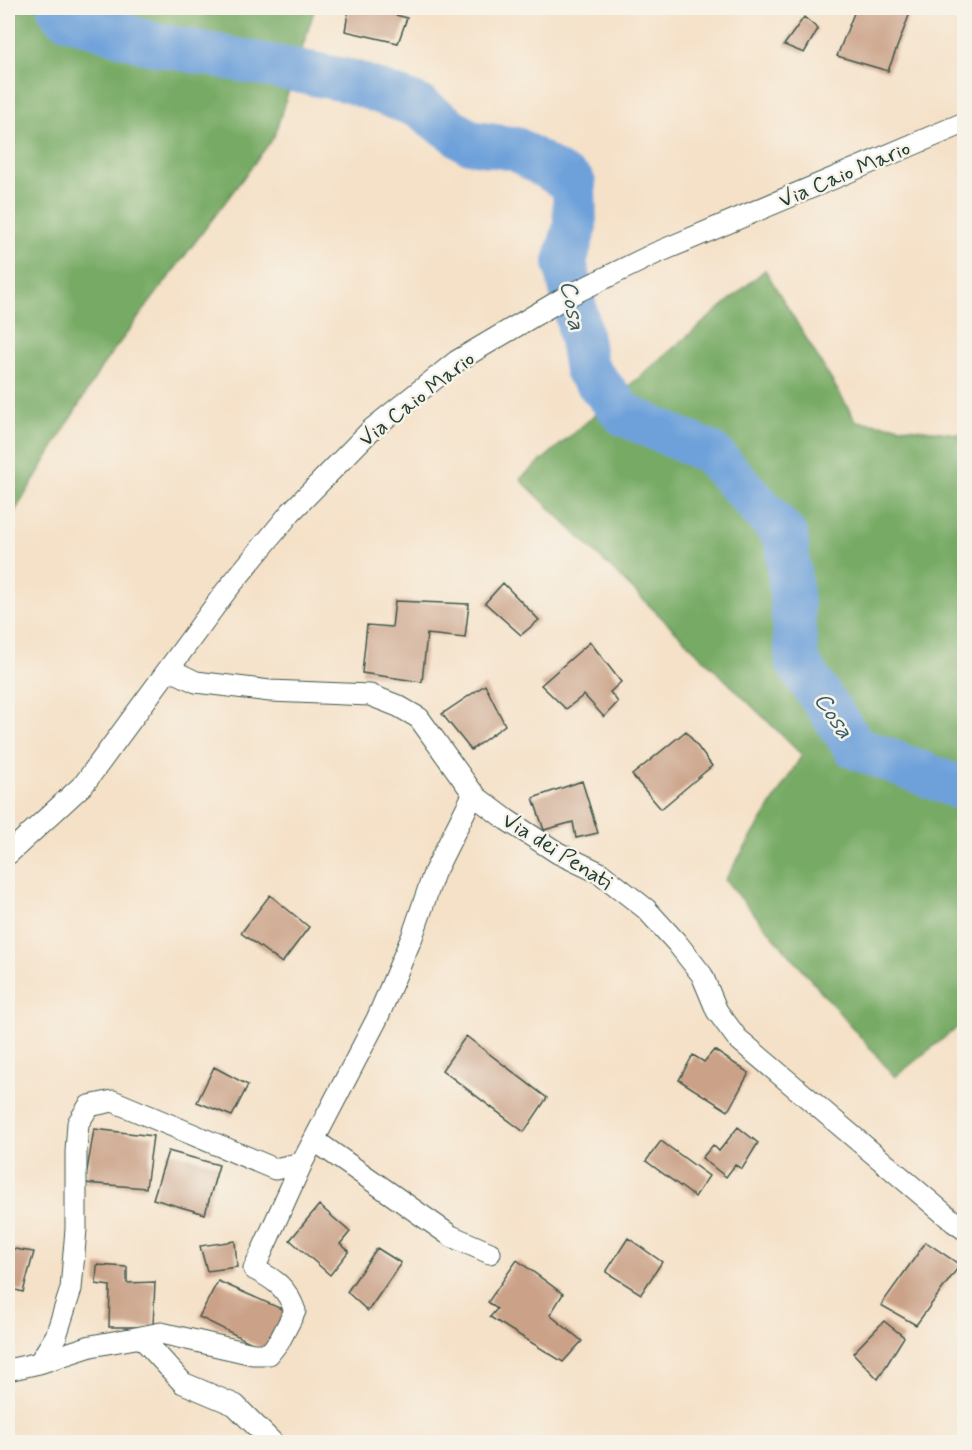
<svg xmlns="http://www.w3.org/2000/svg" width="972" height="1450" viewBox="0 0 972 1450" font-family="Mynerve,sans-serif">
<rect width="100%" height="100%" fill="#f7f3e8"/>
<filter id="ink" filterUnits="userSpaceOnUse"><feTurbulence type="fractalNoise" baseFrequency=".0167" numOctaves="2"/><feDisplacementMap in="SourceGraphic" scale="12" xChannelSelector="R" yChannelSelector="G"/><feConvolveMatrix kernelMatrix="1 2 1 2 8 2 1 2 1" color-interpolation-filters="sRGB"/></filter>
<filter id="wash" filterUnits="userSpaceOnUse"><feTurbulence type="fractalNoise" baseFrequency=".008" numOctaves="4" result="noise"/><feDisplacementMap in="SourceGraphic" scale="24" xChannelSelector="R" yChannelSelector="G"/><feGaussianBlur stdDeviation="1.35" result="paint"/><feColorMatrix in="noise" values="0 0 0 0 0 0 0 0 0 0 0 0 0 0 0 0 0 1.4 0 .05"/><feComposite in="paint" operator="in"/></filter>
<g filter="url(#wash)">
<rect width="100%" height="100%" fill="#f5e1c8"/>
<!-- forest -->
<path fill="#77aa65" stroke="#4b744c" stroke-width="1.5" d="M8,8H315L274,137L102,366L8,523Z
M765,270L856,421L964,435V1022L895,1077L725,880L802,755L520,479Z"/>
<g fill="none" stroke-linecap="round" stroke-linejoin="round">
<!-- river -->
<path stroke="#6ea1da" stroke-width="44" d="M59,8L65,16L149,43L350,81L418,106L469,142L516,149L574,184L575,226L565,262L578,322L586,369L625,415L711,453L786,536L797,662L855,747L960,788L964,787"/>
</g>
<g id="blocks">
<!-- building -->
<path fill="#cba288" d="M349,8H370L407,18L398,43L345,31Z
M856,8H892L910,13L888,71L837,56Z
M804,17L818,29L804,53L784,45Z
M503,583L539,620L521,635L485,603Z
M395,601L469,604L465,638L427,634L422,682L362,673L367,625L392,627Z
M590,642L621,682L610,692L618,702L604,717L584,695L566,709L541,685Z
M485,685L505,725L471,750L442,714Z
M686,731L712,766L661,809L632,775Z
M582,781L598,833L576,838L573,822L544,830L533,798Z
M270,895L309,927L282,963L241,933Z
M466,1036L547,1098L524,1132L442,1070Z
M714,1050L749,1073L728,1111L679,1080L693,1055L704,1062Z
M214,1067L248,1085L232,1116L197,1102Z
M738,1127L758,1143L742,1169L735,1165L726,1177L702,1158L713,1145L719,1151Z
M94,1129L153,1136L146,1188L85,1183Z
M661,1141L709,1176L695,1197L646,1161Z
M168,1151L219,1165L205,1214L153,1199Z
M319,1205L350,1232L340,1244L349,1251L330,1275L290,1240Z
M628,1238L662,1262L641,1294L606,1272Z
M235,1241L237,1267L207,1271L200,1246Z
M926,1242L960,1265L916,1325L881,1305Z
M8,1248L34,1252L23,1292L8,1288Z
M377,1248L401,1263L368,1311L347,1292Z
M517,1260L563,1294L550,1315L582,1341L563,1362L490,1317L497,1309L488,1302Z
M97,1265L127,1267V1283L155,1282L153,1327H109L110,1286L96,1284Z
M218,1281L286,1311L266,1350L199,1317Z
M884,1321L904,1337L878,1379L853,1353Z"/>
</g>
</g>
<g filter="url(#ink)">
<use href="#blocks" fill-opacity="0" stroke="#3f564a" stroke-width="1.5"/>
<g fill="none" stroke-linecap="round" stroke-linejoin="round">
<!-- minor casing -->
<g stroke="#3f564a" stroke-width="23">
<path id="minor" d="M169,669L196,682L270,691L370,695L398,706L419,718L475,796L507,820L558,853L600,873L646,909L677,943L702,975L717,1011L737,1038L954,1222L964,1229
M8,854L84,784L226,591L291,512L372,429L457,361L564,298L654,254L964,123
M314,1140L451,1236L490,1253
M39,1363L91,1346L141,1337
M8,1370L39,1363L56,1336L71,1289L76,1229V1152L78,1123L89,1106L113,1101L275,1169L302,1163L377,1019L412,937L434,873L474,793
M272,1442L235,1405L183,1383L141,1337L161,1333L253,1354H269L280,1340L295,1311C287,1288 276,1280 254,1269L302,1163"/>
</g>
<!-- minor -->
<use href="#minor" stroke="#fff" stroke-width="21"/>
</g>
</g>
<g text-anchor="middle" stroke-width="5" stroke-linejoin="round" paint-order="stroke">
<!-- street labels -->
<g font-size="22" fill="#1f3d34" stroke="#f7f3e8">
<text transform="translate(844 173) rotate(-23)" y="8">Via Caio Mario</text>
<text transform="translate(416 398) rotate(-38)" y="8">Via Caio Mario</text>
<text transform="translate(558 850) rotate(32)" y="8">Via dei Penati</text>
</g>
<!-- water labels -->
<g font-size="24" font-style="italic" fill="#375b66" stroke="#f7f3e8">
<text transform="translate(573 305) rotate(79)" y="8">Cosa</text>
<text transform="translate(834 715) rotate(56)" y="8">Cosa</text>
</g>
</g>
<!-- margin -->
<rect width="972" height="1450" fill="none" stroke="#f7f3e8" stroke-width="30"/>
</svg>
